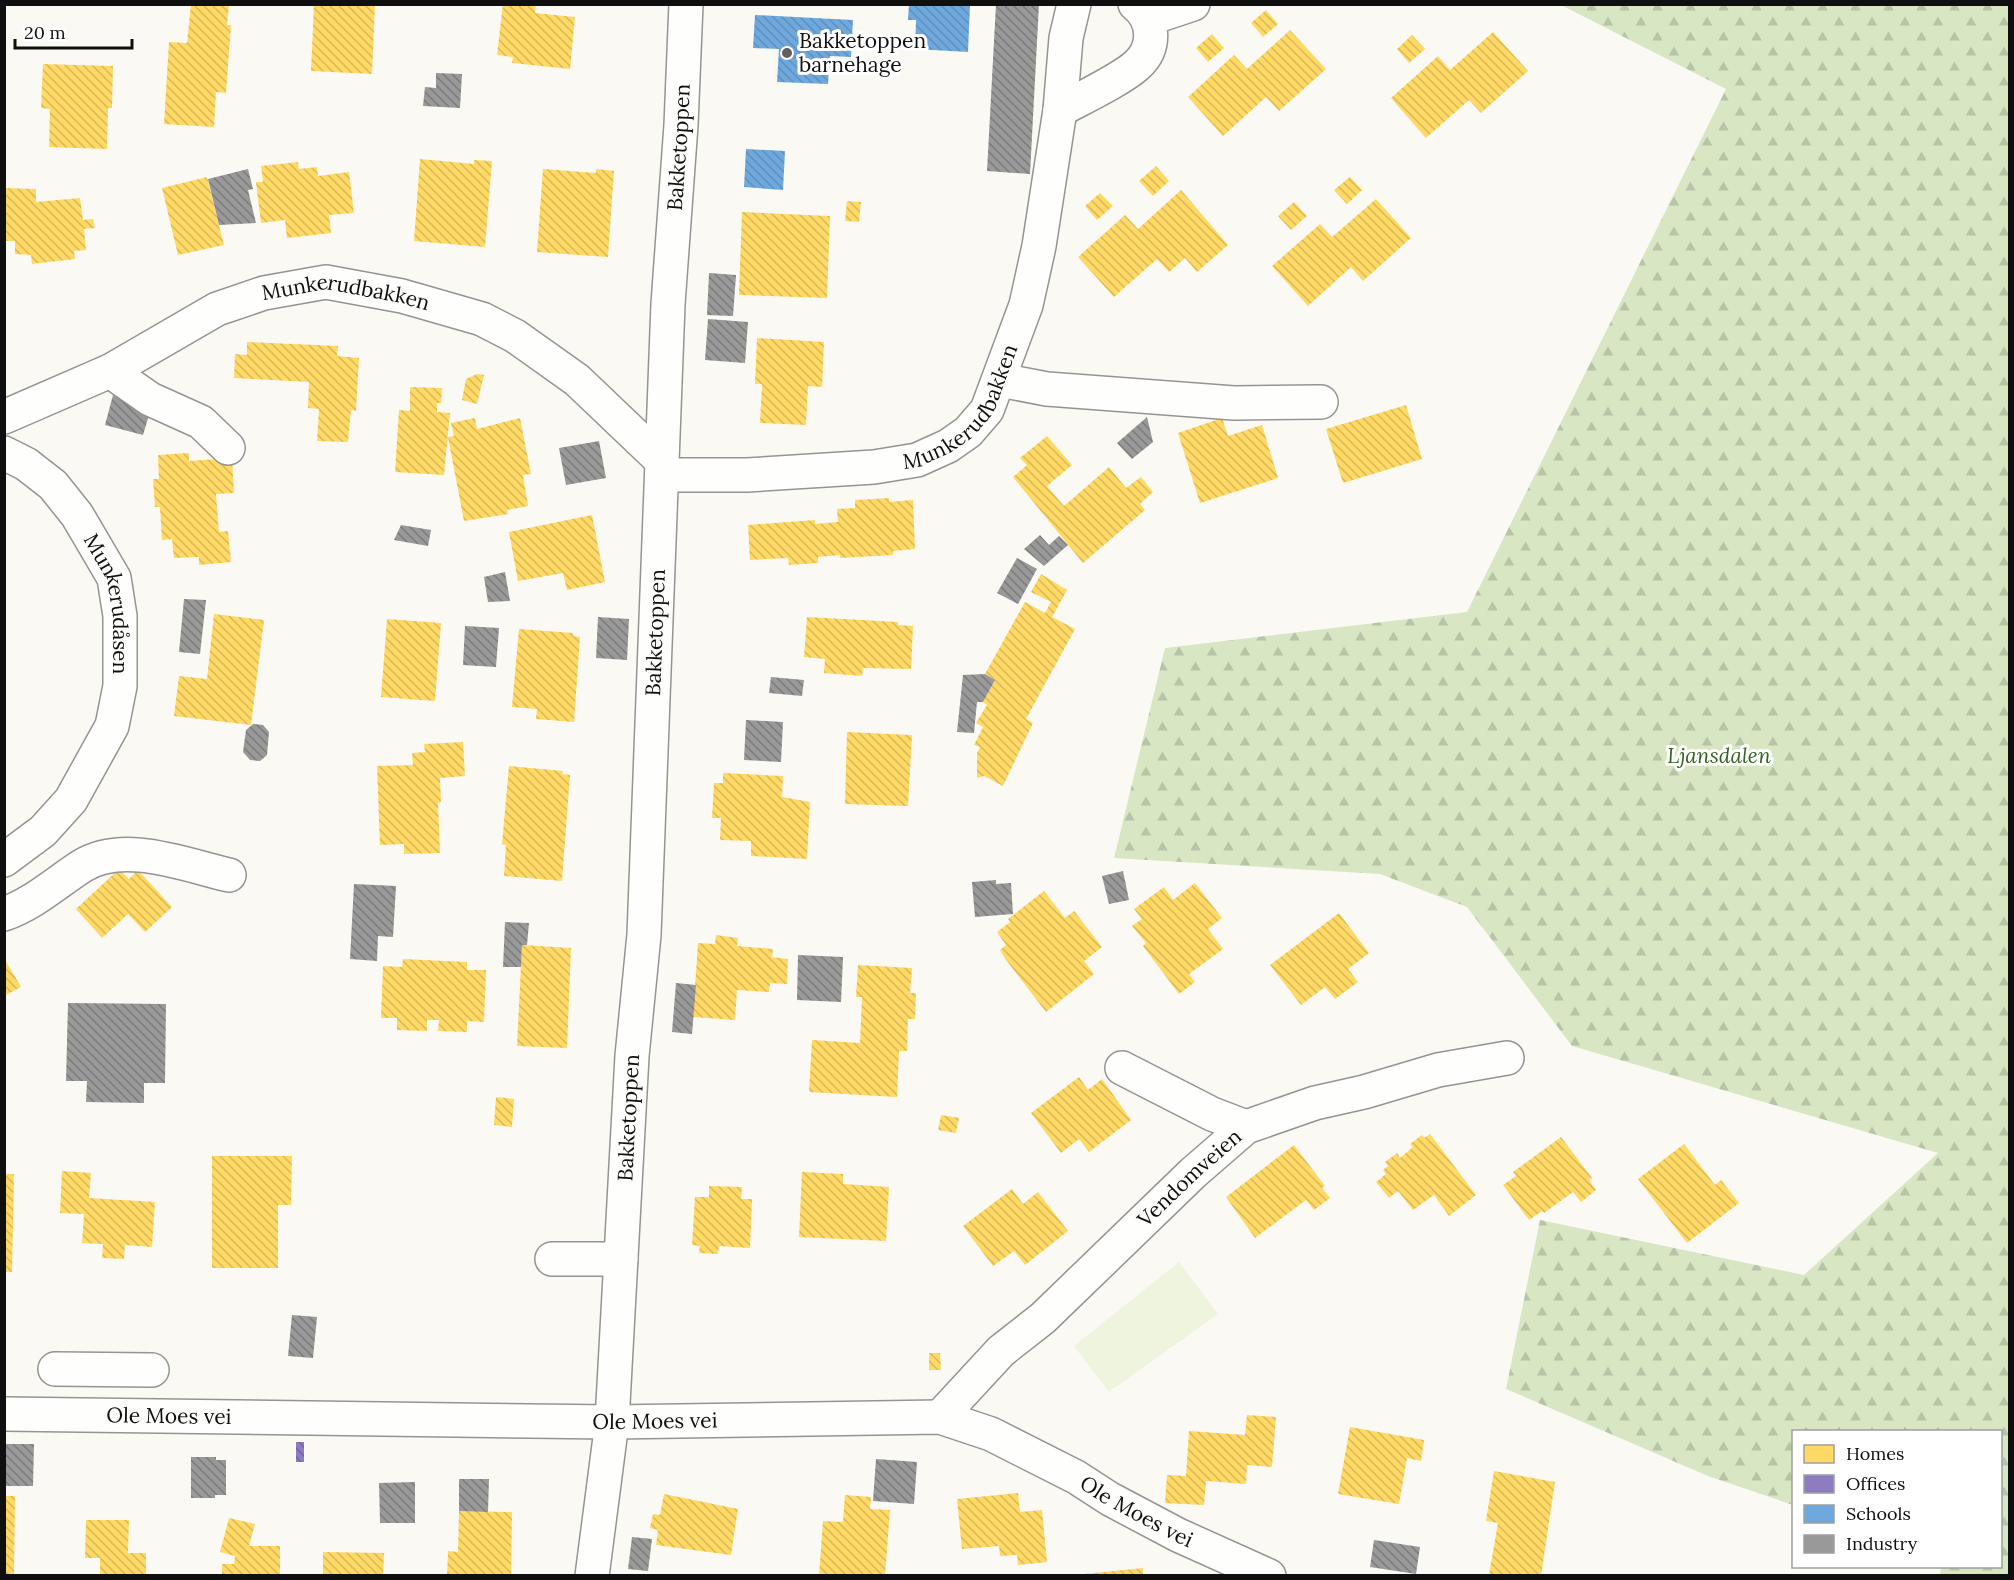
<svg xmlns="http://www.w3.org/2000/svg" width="2014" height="1580" viewBox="0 0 2014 1580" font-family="Lora,serif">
<defs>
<pattern id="forest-firs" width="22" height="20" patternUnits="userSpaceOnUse" patternTransform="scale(1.5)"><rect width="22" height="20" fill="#d8e6c4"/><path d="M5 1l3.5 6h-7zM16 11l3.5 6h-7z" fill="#b8c4a7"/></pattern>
<pattern id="homes-back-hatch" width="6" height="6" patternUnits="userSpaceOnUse" patternTransform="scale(1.5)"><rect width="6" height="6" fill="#ffd966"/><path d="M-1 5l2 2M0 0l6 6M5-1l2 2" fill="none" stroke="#d9b957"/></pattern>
<pattern id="offices-back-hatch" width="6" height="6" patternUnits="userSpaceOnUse" patternTransform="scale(1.5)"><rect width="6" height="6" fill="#8e7cc3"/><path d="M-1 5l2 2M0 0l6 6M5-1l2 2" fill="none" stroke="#72649d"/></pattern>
<pattern id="schools-back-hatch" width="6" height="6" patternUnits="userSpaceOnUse" patternTransform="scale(1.5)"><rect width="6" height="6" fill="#6fa8dc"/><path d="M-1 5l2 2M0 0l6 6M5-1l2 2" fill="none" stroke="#5f8fbc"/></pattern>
<pattern id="industry-back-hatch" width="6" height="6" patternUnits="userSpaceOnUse" patternTransform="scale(1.5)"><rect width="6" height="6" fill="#999"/><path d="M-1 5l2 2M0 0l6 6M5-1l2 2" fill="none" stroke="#7b7b7b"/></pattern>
</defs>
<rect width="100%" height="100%" fill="#fbf9f4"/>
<!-- forest -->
<path fill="url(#forest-firs)" d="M1561,5H2009V1575H1940L1941,1567L2000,1566V1432H1794L1793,1505L1708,1476L1506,1389L1540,1220L1804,1275L1938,1153L1572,1046L1467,907L1380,874L1114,858L1165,648L1467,612L1726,89Z"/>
<!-- pitch -->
<path fill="#eff4df" d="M1179,1262L1218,1314L1109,1392L1074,1346Z"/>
<!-- homes -->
<path fill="url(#homes-back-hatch)" d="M191,4L229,5L227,25H231L226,93L216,92L214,127L164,124L169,42L187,43Z
M314,4H375L372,74L311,71Z
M503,4H536L535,13L575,17L570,69L512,63L513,57L497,55Z
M1266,10L1278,24L1263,37L1251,23Z
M1290,30L1326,69L1279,111L1266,97L1223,136L1188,97L1234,55L1247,69Z
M1493,32L1528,71L1481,113L1469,100L1426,138L1391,98L1438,56L1450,70Z
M1212,34L1224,48L1208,62L1196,48Z
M1412,35L1425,49L1409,63L1397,49Z
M43,64L113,66L112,108H108L107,149L49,147L50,109L41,108Z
M420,159L474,164V160L492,161L485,247L414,241Z
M298,162L299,169L317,167L318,176L349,172L354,213L329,215L331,233L287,238L285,220L261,223L256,182H263L261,166Z
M1156,166L1169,181L1153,196L1139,181Z
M543,169L596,173V169L614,171L608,257L537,252Z
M207,177L224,245L178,255L162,188Z
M1350,177L1362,190L1347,204L1334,190Z
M4,188L36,189V202L80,198L83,220L93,219L95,228L84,229L86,250L74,251L75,259L32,264L31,255L15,254V241H4Z
M1181,190L1228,245L1197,272L1185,258L1169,272L1157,259L1114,297L1078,257L1125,215L1138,229Z
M1100,193L1113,206L1097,220L1085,206Z
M1376,199L1411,238L1363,281L1351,267L1308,306L1272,266L1320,224L1332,237Z
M847,201L861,202L859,222L845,221Z
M1294,202L1307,216L1291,230L1278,216Z
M742,212L830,216L827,298L739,295Z
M757,338L824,342L822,387L808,386L806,425L760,423L762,384H755Z
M247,342L338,346L337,356L359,358L356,411L351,410L348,442L317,441L319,409L308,408L309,382L234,378L235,354L247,355Z
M477,374L484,375L477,404L462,400L466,379Z
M410,387L442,388L441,403H437V412L450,413L444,475L395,472L399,410L410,411Z
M1406,405L1422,459L1343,483L1326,429Z
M475,418L477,429L520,418L531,474L523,475L528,506L507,510L508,514L464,521L448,437L454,436L451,423Z
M1222,418L1228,436L1262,425L1278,478L1200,503L1178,433Z
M1047,436L1072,465L1047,486L1064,506L1109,467L1126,488L1141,477L1153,492L1140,504L1145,510L1083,563L1013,477L1027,465L1020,458Z
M189,453V461L232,458L234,493L216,494L219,532L228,531L231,562L199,565V557L174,558L172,539L162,540L160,507H155L153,479H159L158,455Z
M889,498V502L913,500L915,549L893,551V555L840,558V555L818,557V563L789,565L788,558L750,560L748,525L815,520V524L838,522L837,509L855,508V500Z
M592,515L605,582L567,590L563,573L518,581L509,532Z
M1041,574L1067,590L1052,617L1075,629L1026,719L1033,723L1003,786L984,776L977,778V753L980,747L974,745L983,727L976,723L987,705L983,702L995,680L985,674L1025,602L1045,613L1051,602L1031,592Z
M214,614L264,620L251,725L174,716L179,676L207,679Z
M807,617L898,622V625L913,626L911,669L863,668L862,676L824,673L825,659L804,657Z
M387,619L441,623L435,701L381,697Z
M519,629L573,633V636L580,637L574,722L536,719L537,709L512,707Z
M847,732L912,735L908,806L845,804Z
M463,742L465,776L440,778L441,802L438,803L440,853L404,854V844L380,845L377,766L413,765L412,753L425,752L424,744Z
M509,766L563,771L562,774L570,775L562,881L504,876L506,845L502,844Z
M723,773L783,776L782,797L810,802L807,859L751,856V841L720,840L721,818H712L714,783H723Z
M119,869L129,879L138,870L172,907L145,932L128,914L102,938L76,909Z
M1195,883L1222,918L1208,929L1223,949L1189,974L1195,982L1179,994L1143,946L1146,943L1132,926L1142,919L1134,909L1164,887L1173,900Z
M1044,891L1065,918L1074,911L1102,947L1084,961L1094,974L1046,1012L1006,960L1000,950L1006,945L997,932L1010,922L1008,919Z
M1339,913L1369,953L1348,969L1358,982L1335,999L1325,987L1301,1005L1270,965Z
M716,935L738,938L737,946L773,949L772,957L788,959L787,984L770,983L769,992L737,990L735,1020L693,1017L698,943L715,944Z
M522,945L571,948L567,1048L517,1046Z
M4,958L21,987L4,996Z
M403,959L467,962V970H486L484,1022L467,1021V1032L438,1031L439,1020H427V1031L397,1030V1018H381L383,966L402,967Z
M858,965L912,968L910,993H916L915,1019H908L907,1051H899L897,1097L809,1092L812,1040L860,1043L862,997H856Z
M1079,1077L1088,1090L1102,1079L1131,1120L1089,1152L1079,1139L1061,1153L1031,1113Z
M496,1097L514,1099L512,1127L494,1125Z
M941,1115L959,1118L956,1133L938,1130Z
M1430,1134L1476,1195L1449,1216L1434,1195L1413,1210L1398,1191L1389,1198L1376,1182L1386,1174L1383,1170L1388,1166L1385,1162L1397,1153L1400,1158L1413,1147L1410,1144L1422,1135L1424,1138Z
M1561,1137L1592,1178L1589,1180L1596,1190L1581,1202L1573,1192L1544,1213L1542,1211L1529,1220L1503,1185L1516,1176L1513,1172Z
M1684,1144L1715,1185L1721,1180L1739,1203L1687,1243L1638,1179Z
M1294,1145L1325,1186L1322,1188L1330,1198L1314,1210L1306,1200L1255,1238L1226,1197Z
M212,1156H292L291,1205H278V1268H212Z
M62,1171L91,1173L89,1198L155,1202L152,1247L125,1245L124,1259L102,1258L103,1244L82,1243L84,1214L60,1213Z
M802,1172L843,1174V1184L889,1187L886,1241L799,1237Z
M4,1174H14L12,1272H4Z
M709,1186L742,1187L741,1199H752L750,1248L719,1246L718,1254L699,1253L700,1246L692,1245L695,1197H709Z
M1012,1189L1023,1204L1038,1192L1068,1231L1025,1265L1014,1251L993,1266L963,1226Z
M929,1353H940L941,1370H929Z
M1247,1415L1276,1417L1272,1467L1247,1465L1246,1484L1206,1481L1204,1505L1165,1503L1167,1475L1186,1476L1189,1431L1245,1435Z
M1350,1427L1424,1440L1421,1461L1407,1458L1399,1504L1338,1494Z
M1494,1471L1555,1482L1541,1576L1489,1575L1498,1523L1486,1521Z
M1018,1493L1020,1512L1042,1510L1047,1562L1018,1565L1017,1555L1000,1556L999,1546L962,1549L957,1499Z
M664,1494L738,1509L731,1555L656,1545L658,1530L650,1528L653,1514L660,1515Z
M845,1495L871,1497L870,1509L890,1510L885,1576H819L823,1521L843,1522Z
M4,1496H15L14,1576H4Z
M459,1511L512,1512L511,1576H447L448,1551L458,1552Z
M229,1518L255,1524L249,1546H280V1576H222V1564H234L235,1556L220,1552Z
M86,1520H129L128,1553H146V1576H100V1558H85Z
M323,1552L384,1553L383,1576H323Z
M1143,1568V1576H1084V1574Z"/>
<!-- offices -->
<path fill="url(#offices-back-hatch)" d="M296,1442H304V1462H296Z"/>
<!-- schools -->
<path fill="url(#schools-back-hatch)" d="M909,4H970L968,52L915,49L916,20H908Z
M755,15L853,20L851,57L830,56L828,84L777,82L779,49L753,48Z
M746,149L785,151L783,190L744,187Z"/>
<!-- industry -->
<path fill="url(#industry-back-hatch)" d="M996,4H1039L1030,174L987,171Z
M436,73L462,74L460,108L423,106L425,87L436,88Z
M248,169L253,189L248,190L256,223L219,225L208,179Z
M709,273L736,275L733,316L707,315Z
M708,319L748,322L745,363L705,360Z
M113,395L152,405L143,435L105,425Z
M1147,417L1153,442L1132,459L1117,443Z
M599,441L606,478L566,485L559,448Z
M401,525L431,530L428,546L394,540Z
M1040,535L1049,545L1059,536L1068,545L1044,566L1024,549Z
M1017,558L1037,569L1018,604L997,593Z
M505,572L510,601L488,602L484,577Z
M184,599L206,600L200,654L179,652Z
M598,617L629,619L627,660L596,658Z
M465,626L499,628L496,667L463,665Z
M985,674L995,680L983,702H977L974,733L957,732L963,675Z
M771,677L804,680L802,696L769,693Z
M746,720L783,722L781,762L744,760Z
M253,724L263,725L269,732L267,755L260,761L250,760L243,752L246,730Z
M1123,871L1129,900L1109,904L1102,876Z
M996,880V884L1011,883L1013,914L975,917L972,882Z
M354,884L396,886L393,937L378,936L377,961L350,959Z
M505,922L529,923L527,945H522L521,967H503Z
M798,955L843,957L841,1002L797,1000Z
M676,983L696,985L692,1034L672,1032Z
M68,1003L166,1004L165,1083H144V1103L86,1102L87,1081H66Z
M292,1315L317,1317L313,1358L288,1356Z
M4,1444H34L33,1486H4Z
M191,1457H216V1460H226V1495H215V1498H191Z
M876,1459L917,1462L914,1504L873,1501Z
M459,1479H489L488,1512L459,1511Z
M415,1482V1523H380L379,1483Z
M632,1537L652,1539L648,1571L628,1569Z
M1374,1540L1420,1547L1416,1574L1370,1567Z"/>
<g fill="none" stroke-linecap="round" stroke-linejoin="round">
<!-- minor casing -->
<g stroke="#959492" stroke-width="36">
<g id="minor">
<path d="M1148,19L1193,4"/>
<path d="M1060,110C1080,99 1122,79 1137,65C1156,48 1155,20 1135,4"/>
<path d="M110,371L150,399L201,422L228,448"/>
<path d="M1000,380L1047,389L1234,403L1321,402"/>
<path id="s1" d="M4,417L110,371L217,309L264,293L326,282L402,296L482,319L515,336L577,380L662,461"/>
<path id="s2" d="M4,453L26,464L53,485L77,515L114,578L120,616V686L112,726L71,800L43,831L4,860"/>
<path id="s3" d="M662,475H747L874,467L917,460L948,446L968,432L987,410L1026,305L1039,246L1060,110L1066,38L1074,4"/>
<path d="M4,914C33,904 57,882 82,866C124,840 185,865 229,875"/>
<path d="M1122,1068L1212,1114L1246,1127"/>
<path d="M552,1259H621"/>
<path d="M55,1369L152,1370"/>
<path id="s4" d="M4,1414L612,1422L940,1417L991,1434L1076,1477L1110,1499L1178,1535L1269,1576"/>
<path id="s5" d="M940,1417L1001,1351L1043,1318L1193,1173L1246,1127L1315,1103L1364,1092L1438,1070L1507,1058"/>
<path id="s6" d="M592,1576L612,1422L632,1056L644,935L668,304L681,125L686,4"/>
</g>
</g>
<!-- minor -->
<use href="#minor" stroke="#fefefd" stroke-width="33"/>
</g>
<!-- markers -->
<circle fill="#62615f" stroke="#fff" stroke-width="2" cx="787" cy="53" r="6"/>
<g text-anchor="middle" stroke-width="6" stroke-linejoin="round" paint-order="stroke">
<!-- poi labels -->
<g font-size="21" fill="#0f0f0f" stroke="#fff" text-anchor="start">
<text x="799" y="48">Bakketoppen<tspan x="799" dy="24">barnehage</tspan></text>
</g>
<!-- street labels -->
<g font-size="21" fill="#0f0f0f" stroke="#fff">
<text dy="7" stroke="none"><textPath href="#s6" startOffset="1432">Bakketoppen</textPath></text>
<text dy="7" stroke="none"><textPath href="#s1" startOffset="372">Munkerudbakken</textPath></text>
<text dy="7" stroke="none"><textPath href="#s3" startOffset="327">Munkerudbakken</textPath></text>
<text dy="7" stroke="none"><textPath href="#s2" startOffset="194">Munkerudåsen</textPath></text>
<text dy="7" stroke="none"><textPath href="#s6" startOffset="946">Bakketoppen</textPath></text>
<text dy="7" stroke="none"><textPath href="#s6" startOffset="460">Bakketoppen</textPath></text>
<text dy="7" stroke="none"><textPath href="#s5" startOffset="346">Vendomveien</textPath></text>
<text dy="7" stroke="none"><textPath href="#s4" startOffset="165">Ole Moes vei</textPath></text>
<text dy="7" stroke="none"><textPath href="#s4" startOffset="651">Ole Moes vei</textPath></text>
<text dy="7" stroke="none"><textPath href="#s4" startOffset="1155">Ole Moes vei</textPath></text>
</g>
<!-- park labels -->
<g font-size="21" font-style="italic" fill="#356322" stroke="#fff">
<text x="1719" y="763">Ljansdalen</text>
</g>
</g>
<!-- border -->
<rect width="2014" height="1580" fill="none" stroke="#0f0f0f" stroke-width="12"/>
<!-- legend -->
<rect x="1792" y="1430" width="210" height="138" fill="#ffffff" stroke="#9f9f9f" stroke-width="1.5"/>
<rect x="1804" y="1445" width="30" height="18" fill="#ffd966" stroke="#9f9f9f" stroke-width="1.5"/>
<text x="1846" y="1460" font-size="18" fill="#0f0f0f">Homes</text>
<rect x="1804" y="1475" width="30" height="18" fill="#8e7cc3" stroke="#9f9f9f" stroke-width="1.5"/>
<text x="1846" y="1490" font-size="18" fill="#0f0f0f">Offices</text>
<rect x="1804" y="1505" width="30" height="18" fill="#6fa8dc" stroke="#9f9f9f" stroke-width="1.5"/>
<text x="1846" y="1520" font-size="18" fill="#0f0f0f">Schools</text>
<rect x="1804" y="1535" width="30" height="18" fill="#999999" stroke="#9f9f9f" stroke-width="1.5"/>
<text x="1846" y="1550" font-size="18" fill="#0f0f0f">Industry</text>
<!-- scale -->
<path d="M15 39v9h117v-9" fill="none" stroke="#0f0f0f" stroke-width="3"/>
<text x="24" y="39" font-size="18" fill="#0f0f0f" stroke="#ffffff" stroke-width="4.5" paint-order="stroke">20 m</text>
</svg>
